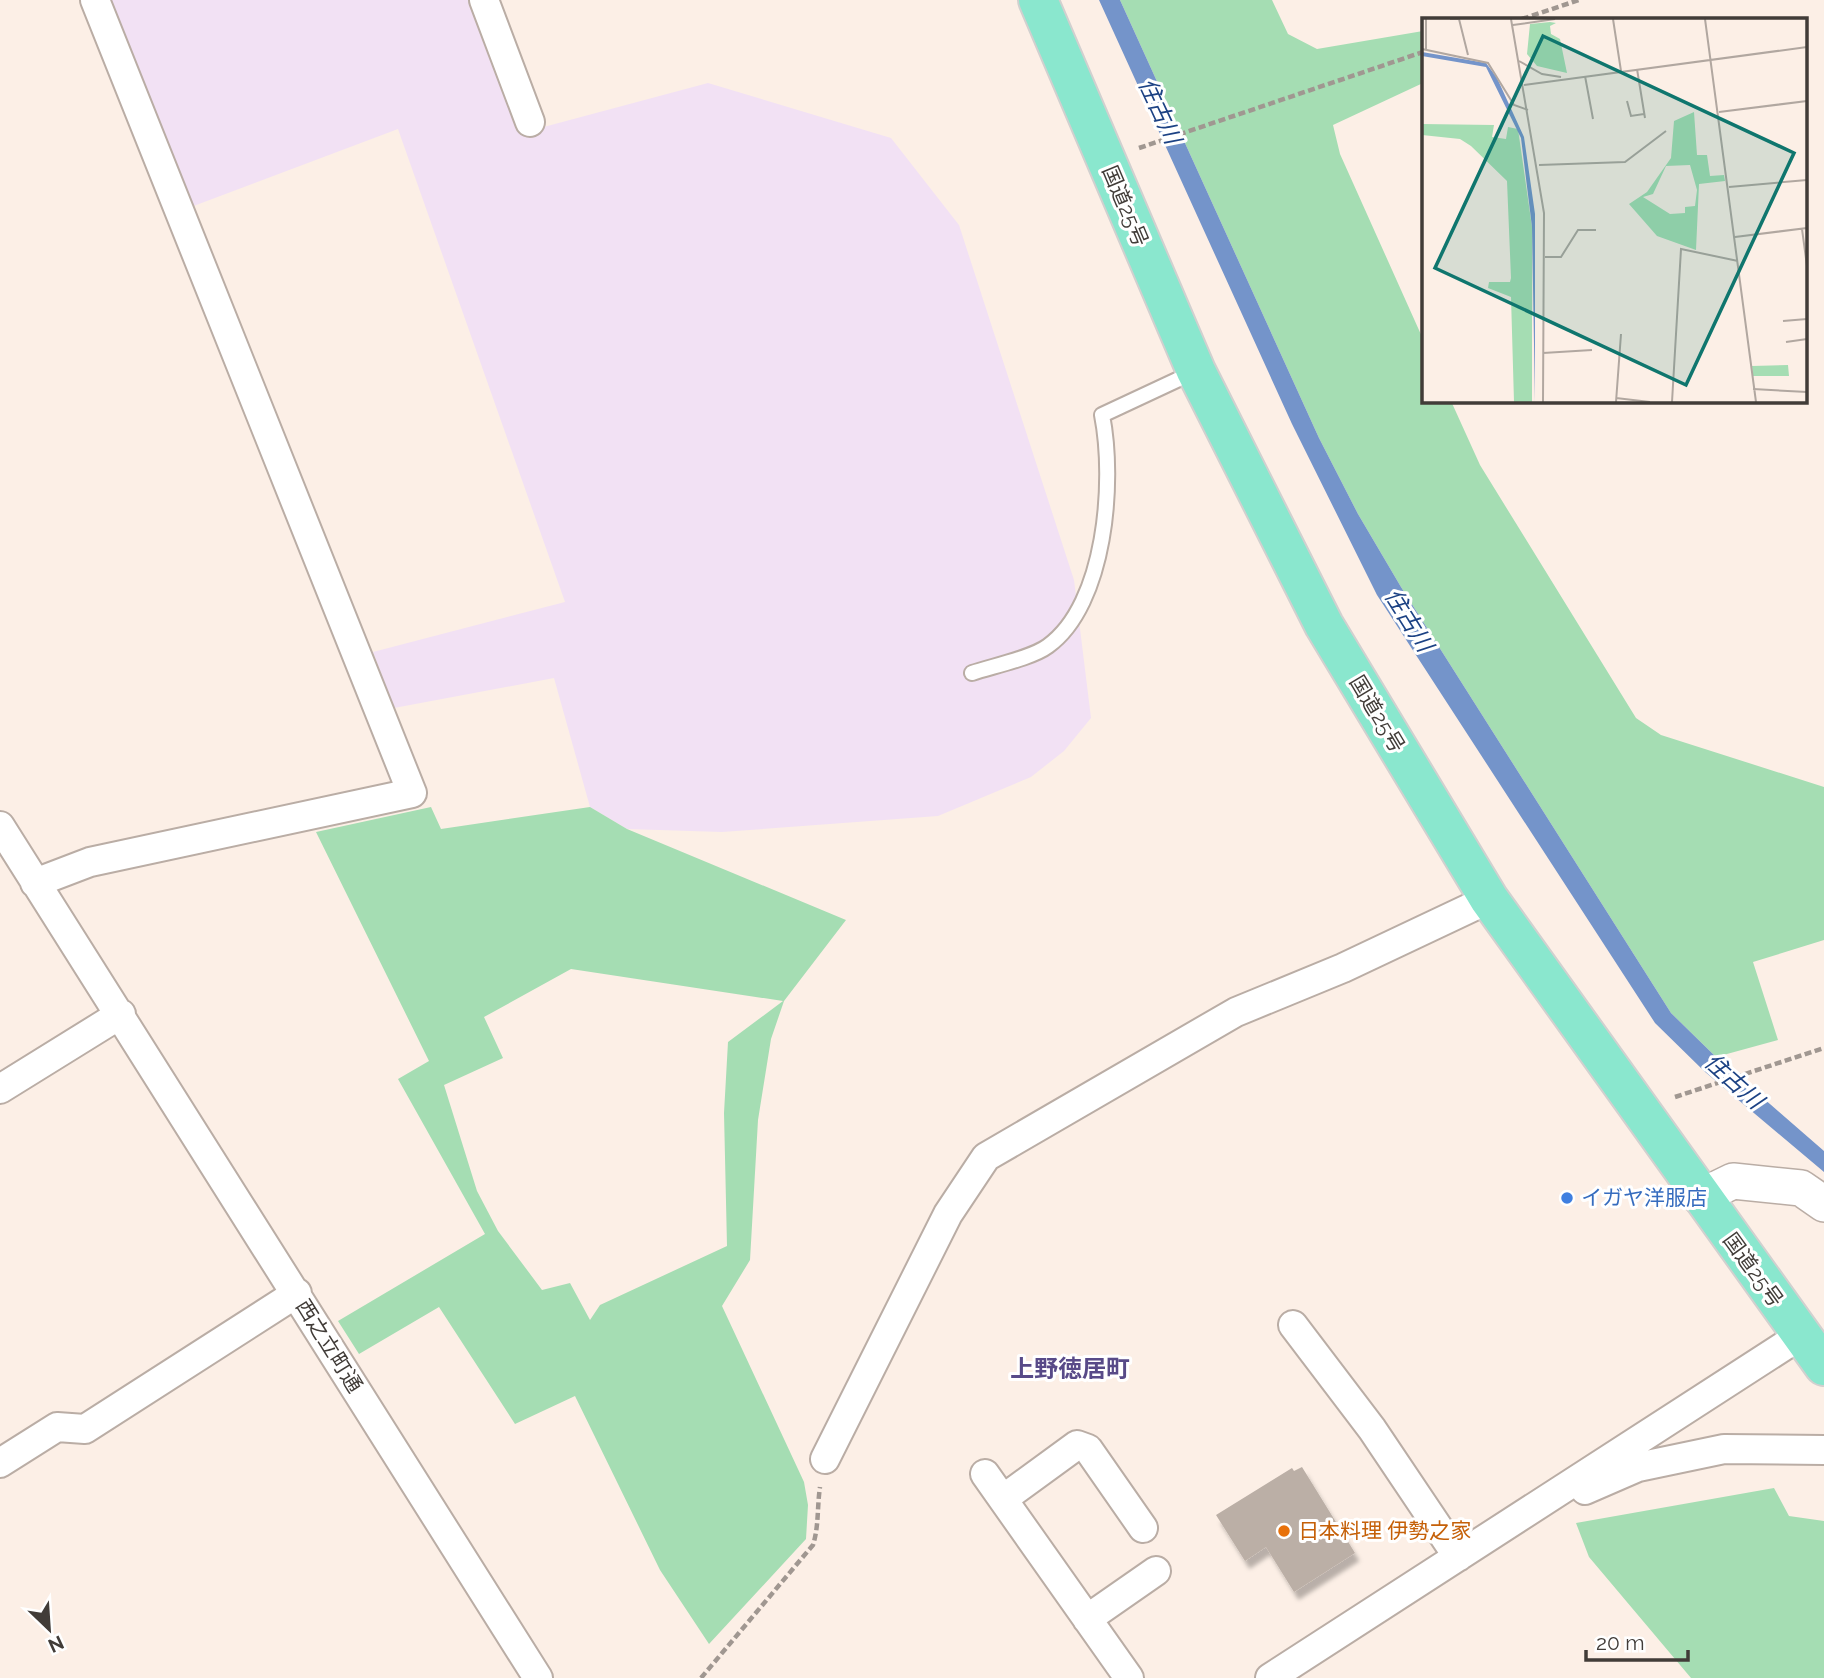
<svg xmlns="http://www.w3.org/2000/svg" width="1824" height="1678" viewBox="0 0 1824 1678" font-family="Raleway,'Noto Sans JP',sans-serif">
<defs>
<filter id="shadow"><feDropShadow dx="4.5" dy="8" stdDeviation="2" flood-color="#0004"/></filter>
</defs>
<rect width="100%" height="100%" fill="#fcefe6"/>
<!-- industrial -->
<path fill="#f2e1f4" d="M111,0H474L525,132L708,83L891,138L959,225L1074,580L1091,718L1064,751L1031,777L938,816L722,832L627,829L590,807L554,678L394,708L373,652L565,602L398,129L191,207Z"/>
<!-- green -->
<path fill="#a5ddb3" fill-rule="evenodd" d="M1120,0H1272L1288,34L1317,49L1423,31V83L1333,125L1340,154L1423,339V401H1451L1480,465L1636,718L1661,735L1824,787V940L1753,962L1778,1040L1716,1057L1671,1013L1401,587L1358,514L1319,438Z
M431,807L441,829L590,807L627,829L846,920L784,1001L771,1039L758,1120L750,1260L722,1306L804,1482L808,1505L806,1539L709,1644L660,1570L575,1396L515,1424L439,1307L359,1354L338,1321L485,1234L398,1079L429,1061L316,832ZM571,969L783,1001L728,1042L724,1113L727,1246L600,1305L590,1320L570,1283L542,1290L498,1231L477,1191L444,1085L503,1058L484,1017Z
M1774,1488L1789,1516L1824,1521V1678H1691L1589,1557L1576,1523Z"/>
<!-- water -->
<path fill="#7494ca" d="M1099,0H1120L1319,438L1358,514L1401,587L1671,1013L1716,1057L1824,1151V1172L1704,1071L1655,1023L1377,595L1292,424Z"/>
<!-- building -->
<path fill="#bbafa6" filter="url(#shadow)" d="M1302,1467L1355,1553L1294,1592L1266,1547L1245,1561L1216,1515L1292,1468L1294,1471Z"/>
<g fill="none" stroke-linecap="round" stroke-linejoin="round">
<!-- service casing -->
<g stroke="#baada5" stroke-width="18">
<path id="service" d="M972,673C993,666 1032,658 1048,646C1106,604 1115,481 1102,415L1194,372"/>
</g>
<!-- minor casing -->
<g stroke="#baada5" stroke-width="32">
<path id="minor" d="M484,0L530,122
M0,826L538,1678
M35,883L90,862L412,793L95,0
M0,1089L121,1014
M1293,1325L1372,1429L1458,1557
M825,1459L948,1214L986,1157L1236,1012L1343,968L1489,899
M0,1463L57,1427L85,1429L297,1293
M985,1474L1129,1678
M1585,1490L1638,1467L1724,1449L1824,1450
M1003,1499L1077,1445L1088,1449L1143,1528
M1087,1619L1156,1571
M1270,1678L1801,1335"/>
</g>
<!-- tertiary casing -->
<g stroke="#baada5" stroke-width="38">
<path id="tertiary" d="M1700,1197L1733,1181L1801,1188L1824,1204"/>
</g>
<!-- trunk casing -->
<g stroke="#d1d0cf" stroke-width="42">
<path id="trunk" d="M1038,0L1196,371L1324,625L1489,899L1824,1366"/>
</g>
<!-- path -->
<path stroke="#a09791" stroke-width="4.5" stroke-dasharray="7 3.5" stroke-linecap="butt" d="M1522,19L1579,0
M1139,148L1423,52
M1675,1097L1824,1048
M701,1678L813,1545C819,1526 817,1507 820,1487"/>
<!-- service -->
<use href="#service" stroke="#fff" stroke-width="14"/>
<!-- minor -->
<use href="#minor" stroke="#fff" stroke-width="28"/>
<!-- tertiary -->
<use href="#tertiary" stroke="#fff" stroke-width="35"/>
<!-- trunk -->
<use href="#trunk" stroke="#8ae7ce" stroke-width="38"/>
</g>
<!-- markers -->
<circle fill="#3f7fe0" stroke="#fff" stroke-width="2.5" cx="1567" cy="1198" r="7"/>
<circle fill="#e8710a" stroke="#fff" stroke-width="2.5" cx="1284" cy="1531" r="7"/>
<g text-anchor="middle" stroke-width="6" stroke-linejoin="round" paint-order="stroke">
<!-- street labels -->
<g font-size="21" fill="#413c38" stroke="#fff">
<text transform="translate(1125 206) rotate(67)" y="7">国道25号</text>
<text transform="translate(1377 714) rotate(59)" y="7">国道25号</text>
<text transform="translate(1753 1270) rotate(54)" y="7">国道25号</text>
<text transform="translate(329 1346) rotate(58)" y="7">西之立町通</text>
</g>
<!-- shop labels -->
<g font-size="21" fill="#366cbe" stroke="#fff" text-anchor="start">
<text x="1581" y="1205">イガヤ洋服店</text>
</g>
<!-- food labels -->
<g font-size="21" fill="#c56008" stroke="#fff" text-anchor="start">
<text x="1298" y="1538">日本料理 伊勢之家</text>
</g>
<!-- water labels -->
<g font-size="23" font-style="italic" fill="#1c4284" stroke="#fff">
<text transform="translate(1160 111) rotate(65)" y="8">住古川</text>
<text transform="translate(1409 620) rotate(58)" y="8">住古川</text>
<text transform="translate(1734 1081) rotate(42)" y="8">住古川</text>
</g>
<!-- quarter labels -->
<g font-size="24" font-weight="bold" fill="#584a88" stroke="#fff">
<text x="1070" y="1377">上野徳居町</text>
</g>
</g>
<!-- overview -->
<g transform="translate(1422 18)">
<rect width="385" height="385" fill="#fcefe6"/>
<path d="M128,4L134,5L128,8L129,16L138,21L145,55L115,48L105,36L108,6ZM272,94L275,137H285L288,158L302,157L303,163L277,166L274,232L235,218L207,186L225,174L249,140L252,103ZM268,147L275,172L273,188L263,189V195L248,196L221,179L231,176L244,148ZM0,106L72,107L70,119L84,121L86,109L96,111L110,209V384H92L89,279L66,270L67,264H88L89,260L85,163L49,128L38,121L0,117ZM366,347L367,358H331L330,348Z" fill="#a5ddb3" fill-rule="evenodd"/>
<path d="M0,34L64,45L75,60L102,119L113,196V384L110,209L99,120L64,49L0,38Z" fill="#7494ca"/>
<path fill="none" stroke="#b1a7a0" stroke-width="2" d="M4,1V31M28,1H37L46,37M89,1L122,195L121,384M191,1L199,53M283,1L334,384M91,7L133,1M0,31L66,45L92,87L106,92M97,43L120,56L139,59M215,51L223,100M163,58L171,101M102,67L385,29M205,83L209,98L222,96M297,94L385,83M117,147L203,144L244,113M307,169L385,162M380,211L385,248M313,219L385,210M123,239H139L156,212H174M361,303L385,301M364,324L385,321M121,335L170,332M331,371L385,374M194,380L228,384M194,384L199,316M250,384L259,231L316,243"/>
<path fill="#0f766e" fill-opacity="0.15" stroke="#0f766e" stroke-width="3.5" d="M121,18L372,135L264,367L13,250Z"/>
<rect width="385" height="385" fill="none" stroke="#413c38" stroke-width="3.5"/>
</g>
<!-- north arrow -->
<g transform="translate(49 1629) rotate(155)" stroke="#ffffff" stroke-width="5" paint-order="stroke">
<path d="M0-5L12 26L0 18L-12 26Z" fill="#413c38"/>
<text y="-10" font-size="19" font-weight="bold" text-anchor="middle" fill="#413c38">N</text>
</g>
<!-- scale -->
<path d="M1586 1650v10h102v-10" fill="none" stroke="#413c38" stroke-width="3.5"/>
<text x="1596" y="1650" font-size="21" fill="#413c38" stroke="#ffffff" stroke-width="5" paint-order="stroke">20 m</text>
</svg>
